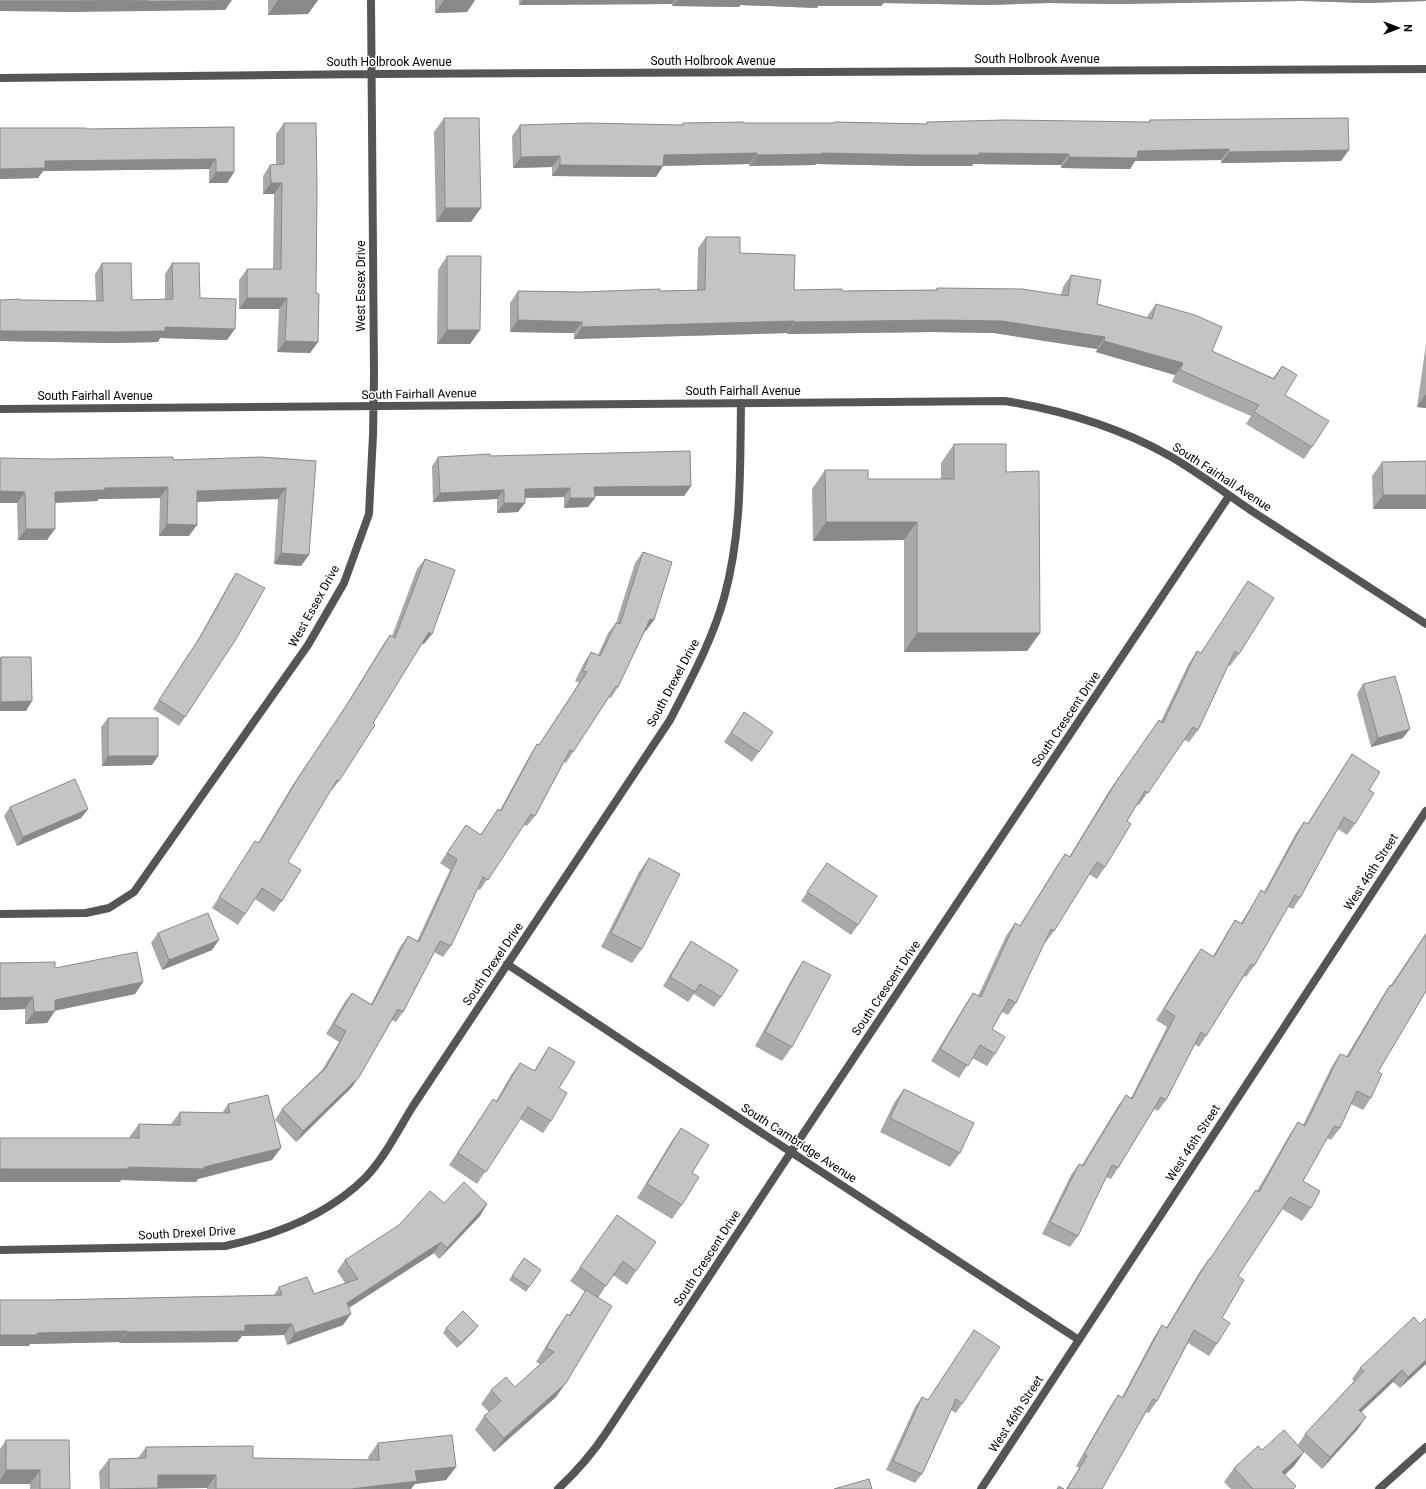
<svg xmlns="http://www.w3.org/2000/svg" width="1426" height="1489" viewBox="0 0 1426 1489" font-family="Roboto,sans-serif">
<rect width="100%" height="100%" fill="#fff"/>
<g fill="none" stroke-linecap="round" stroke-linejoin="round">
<!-- minor -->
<path stroke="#555" stroke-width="8" d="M0,78L372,74L1426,69
M0,409L1005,401C1061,410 1118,427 1168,455C1200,473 1230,497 1261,517C1316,553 1371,588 1426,624
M0,914L86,913L109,908L134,892L308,645L344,583L369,514L373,435L374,376L371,0
M507,964L768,1137L1079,1340
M0,1250L225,1246C276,1235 329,1214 366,1177C385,1157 398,1130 413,1106L670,720C690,681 712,641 724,598C742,533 740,470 741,403
M558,1489C576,1472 592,1454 606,1433L791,1152L1229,496
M981,1489L1426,811
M1379,1489L1426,1447"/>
</g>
<!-- wall -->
<path fill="#a9a9a9" d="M268,0H318L308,14L268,15Z
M435,0H475L467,12L435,13Z
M519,0H1426V1L1367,3L1302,1L1116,4L1049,3L988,5L884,3L881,6H818L817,8L740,5L739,7L672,6V4L519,5Z
M444,118L471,222H436L434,132Z
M1150,120L1341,161L1221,163V160L1135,161L1130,169L1061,168V165L973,164L972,166H916L816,164L815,165L749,166V164L663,166L656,177L552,176V167L513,168L512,136L520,125H682L683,123H833L834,122L926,124L927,122H1148Z
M284,123L316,293L318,342L310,353L277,352L279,309H239V280L247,269H273L274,194H263V176L270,165L276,164V134Z
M234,127V172L227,183H209V169L43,171L38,178L0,179V128L86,129Z
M706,237L740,253L794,290L842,291L936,290L937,288L1061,295L1063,287L1071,275L1097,304L1147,318L1148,315L1156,304L1212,351L1273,378L1282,366L1285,395L1312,447L1304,459L1246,424L1251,416L1172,382L1175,375L1096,352L1097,349L994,333L932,332L787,334V333L574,339V333L510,332V303L518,291L581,292L697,291L698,248Z
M447,256L480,330L470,344H437L438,270Z
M102,263L132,300L165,299V274L172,263L200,298L227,340L160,338L158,342L112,343L0,341V300L96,301L95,274Z
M1426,344V408L1417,407Z
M954,444L1006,472L1040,633L1027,651L904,652V540L813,541L812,489L825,470L868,479H941V463Z
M490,456L691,486L684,496H595V498L588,507L564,508V497L525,498V503L518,512L497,513V499L433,502L432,466L438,457Z
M50,459L316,461L301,566L274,564L278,499L197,502L189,536H159L160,498L99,499L97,501L55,503L47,540H18L17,503H0Z
M1426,461L1373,509L1372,476L1382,462Z
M643,552L646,631H645L618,687L611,698L609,697L573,752L566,763L564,762L535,816L527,826L524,825L480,890L477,889L451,946L443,957L434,952L403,1012L396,1022L392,1020L359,1077L351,1088L296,1142L275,1120L282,1109L322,1070L339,1042L326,1034L344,1003L352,993L371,1004L400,947L408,936L417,941L450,870L440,863L466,825L480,835L498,809L500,810L530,755L537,744L539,745L579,683L575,681L584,663L591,652L598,655L608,633L616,623L635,563Z
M425,559L424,644L422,643L373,723L339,781L331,791H330L288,862L282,901L274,912L255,899L238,925L212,908L255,841L258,843L292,786L343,710L383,645L390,635L392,636L417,569Z
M236,573L185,717L179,726L153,709L196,643L230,582Z
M1248,581L1239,654L1230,666L1228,665L1198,730L1189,742L1184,740L1139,805L1137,804L1127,821L1105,867L1097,879L1089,874L1054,931L1045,943H1044L1016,1003L1008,1015L1002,1012L992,1029L995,1054L987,1066L972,1058L959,1078L931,1061L965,1005L973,993L978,996L1006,936L1015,923L1020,925L1056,867L1065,854L1069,857L1109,791L1159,720L1161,721L1189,663L1197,651L1201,653Z
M1,657L26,711H0V658Z
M1363,684L1403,738L1371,747L1357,694Z
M744,712L773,732L752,762L724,742Z
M108,718L158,756L152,765L102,766L101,727Z
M1352,754L1369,790L1355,824L1347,835L1338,829L1300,898L1293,909L1288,907L1254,966L1246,977L1244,976L1206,1036L1199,1047L1194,1044L1166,1100L1158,1111L1154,1109L1118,1168L1111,1179L1106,1177L1078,1236L1070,1247L1042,1234L1071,1175L1079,1164L1082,1165L1118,1106L1126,1095L1131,1098L1167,1027L1156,1020L1193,960L1201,949L1213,956L1228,931L1235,920L1241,923L1254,902L1261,890L1264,892L1296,833L1304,822L1307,824L1344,766Z
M10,807L88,809L81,818L17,846L4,816Z
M649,858L642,949L632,963L601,947L639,872Z
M827,863L858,925L851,935L801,901Z
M158,933L212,950L162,970L151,943Z
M1426,933V991L1378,1072L1371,1098L1363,1110L1351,1104L1340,1128L1331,1140L1327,1138L1303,1181L1311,1208L1302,1221L1282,1209L1238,1276L1222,1318L1217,1344L1209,1356L1188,1343L1157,1401L1149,1413L1146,1412L1102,1489H1066L1079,1468L1076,1466L1110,1407L1118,1395L1122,1397L1154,1337L1162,1325L1166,1328L1200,1271L1209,1259H1210L1256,1190L1257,1191L1290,1134L1298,1122L1303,1125L1332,1066L1340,1054L1346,1057L1382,997L1390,985H1391Z
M691,941L721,997L714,1007L694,994L688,1002L663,986L684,951Z
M803,961L792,1047L782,1061L755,1046L794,975Z
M0,963L55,968L143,982L135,994L55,1010L47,1023L25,1024V1009L0,1010Z
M549,1047L559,1088L551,1121L543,1133L520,1119L477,1184L449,1165L493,1099L496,1101L511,1075L520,1063L534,1071L541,1059Z
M904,1089L960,1153L950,1167L880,1132L894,1103Z
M228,1104L272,1160L198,1179L196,1182L121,1180L120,1182L130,1136L139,1124H171L180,1112L222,1113Z
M681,1128L692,1173L682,1205L672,1219L637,1198L671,1142Z
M444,1203L487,1204L480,1216L439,1259L434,1253L349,1308L343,1325L287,1345L284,1335L242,1336L237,1342L119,1343V1342L30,1344L29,1346L49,1300L274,1295L279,1287L314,1294L345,1283L337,1271L345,1260Z
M617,1215L636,1271L627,1285L613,1275L598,1298L556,1397L494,1452L475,1430L484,1416L489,1412L481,1404L491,1390L515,1387L540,1364L536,1362L557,1328L567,1314L569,1315L585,1292L570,1281Z
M524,1258L541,1270L526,1292L509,1280Z
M1426,1318V1364L1400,1388L1393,1382L1361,1412L1358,1429L1322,1469L1304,1452L1294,1466L1285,1475L1296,1486L1294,1489H1231L1224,1482L1234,1468L1298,1445L1305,1434L1354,1381L1352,1379L1360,1368L1420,1324Z
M478,1326L474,1331L457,1348L443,1333L446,1328Z
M968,1340L962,1404L956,1413L951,1410L922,1474L915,1483L886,1470L915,1407L922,1397L928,1400Z
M6,1440L70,1489H30V1484H0V1449Z
M378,1443L456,1467L446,1480L415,1484L411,1489H207V1488L100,1489L99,1472L109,1459L138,1458L146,1447L253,1458L369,1460L368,1457Z"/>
<!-- shaded-wall -->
<path fill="#898989" d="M232,0L225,10L72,12L0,11V1Z
M278,0H318L308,14L268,15Z
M444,0H475L467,12L435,13Z
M523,0H675L672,4L519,5Z
M677,0H1426V1L1367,3L1302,1L1116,4L1049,3L988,5L884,3L881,6H818L817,8L740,5L739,7L672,6Z
M1229,149L1221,160L1135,161L1130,169L1061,168L1069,157L1138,151Z
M1349,150L1341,161L1221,163L1229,152Z
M757,153L749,164L656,166L664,155Z
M822,153H979L1069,154L1061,165L973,164L972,166H916L816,164L815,165L749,166L757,155Z
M560,156L552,167L513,168L521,157Z
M216,159L209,169L43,171L38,178L0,179V169L45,161Z
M560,165L663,166L656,177L552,176Z
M216,172H234L227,183H209Z
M271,183H282L274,194H263Z
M445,208H481L471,222H436Z
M247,298H287L279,309H239Z
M518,320L582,322L574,333L510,332Z
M940,320L1002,321L1105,337L1097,349L994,333L932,332L787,334L795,322Z
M795,321L787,333L574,339L582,327Z
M165,327L235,329L227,340L160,338L158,342L112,343L0,341V331Z
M447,330H480L470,344H437Z
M285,341L318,342L310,353L277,352Z
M1104,341L1183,363L1175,375L1096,352Z
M1426,394V408L1417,407Z
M691,486L684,496H588L594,487Z
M168,487L160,498L99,499L97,501L47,503L55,492L105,488Z
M286,488L278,499L190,502L197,491Z
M570,488L564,497L518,498L525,489Z
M504,490L497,499L433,502L440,493Z
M0,491L25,492L17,503H0Z
M1383,495H1426V509H1373Z
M570,498H595L588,507L564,508Z
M504,503H525L518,512L497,513Z
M826,522H917L904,540L813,541Z
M167,524L197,525L189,536H159Z
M26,529H55L47,540H18Z
M281,553L309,555L301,566L274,564Z
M650,619L654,620L646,631L642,630Z
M429,632L432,634L424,644L421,643Z
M917,633H1040L1027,651L904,652Z
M32,701L26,711H0V704L1,702Z
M1410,729L1403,738L1371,747L1378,738Z
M108,756H158L152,765L102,766Z
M88,809L81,818L17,846L23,837Z
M219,940L212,950L162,970L169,960Z
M143,982L135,994L49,1012L55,1011L47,1023L25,1024L34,1012L55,1000Z
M33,997L25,1009L0,1010V998Z
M359,1077L351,1088L296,1142L303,1131Z
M281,1148L272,1160L198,1179L196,1182L121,1180L120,1182H0V1169L204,1167Z
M487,1204L480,1216L439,1259L447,1248Z
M441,1242L434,1253L339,1314L347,1303Z
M351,1314L343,1325L287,1345L295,1333Z
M292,1324L284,1335L242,1336L237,1342L119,1343L127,1332L245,1325Z
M478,1326L474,1331L457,1348L461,1343Z
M127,1331L119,1342L30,1344L29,1346H0V1335L37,1333Z
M1426,1360V1364L1400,1388L1408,1377Z
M1402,1370L1393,1382L1351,1422L1359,1410Z
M566,1383L556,1397L494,1452L504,1438Z
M1366,1417L1358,1429L1322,1469L1330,1457Z
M1304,1452L1294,1466L1272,1486L1282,1472Z
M456,1467L446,1480L415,1484L411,1489H351L415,1471Z
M6,1470H40L30,1484H0V1480Z
M158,1475H216L207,1488L109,1489Z"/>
<!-- building -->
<path fill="#c4c4c4" stroke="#898989" d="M0,0H149L79,1H0Z
M444,118H479L481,208H445Z
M1348,118L1349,150L1229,152V149L1138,151L1137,158L1069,157V154L979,153V155H923L822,153V154L757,155V153L664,155L663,166L560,165V156L521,157L520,125L586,123L683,125V123L744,122V123H834V122L927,124V122L1004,120L1150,122V120Z
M284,123H316L317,187L316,293L319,294L318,342L285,341L287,298H247V269H281L282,183H271L270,165L284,164Z
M234,127V172H216V159L45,161V168L0,169V128H86V129Z
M706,237H740V253L795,255L794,290L842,289V291L937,290V288L1022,289L1068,296L1071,275L1101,280L1097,304L1152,319L1156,304L1195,315L1222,327L1212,351L1274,379L1282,366L1297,375L1285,395L1329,421L1312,447L1254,412L1259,405L1180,370L1183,363L1104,341L1105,337L1002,321L940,320L795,322V321L582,327V322L518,320V291L581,292L660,289V291L705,290Z
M447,256H481L480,330H447Z
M102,263H131L132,300L173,299L172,263H199L200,298L236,299L235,329L165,327V331L119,332L16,331H0V300L20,299V300L103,301Z
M954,444H1006V472L1039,471L1040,633H917V522H826L825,470H868V479H954Z
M690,451L691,486L594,487L595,498H570V488L525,489V503H504V490L440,493L438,457L490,454V456Z
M173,457V460L261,457L316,461L309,555L281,553L286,488L197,491V525L167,524L168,487L105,488V490L55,492V529H26L25,492L0,491V458L50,459Z
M1426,461V495H1383L1382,462Z
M643,552L672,562L654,620L650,619L618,687L616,686L573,752L570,750L535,816L531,814L488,880L483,877L451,946L440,941L403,1012L398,1009L359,1077L303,1131L282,1109L326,1068L346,1031L334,1024L352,993L372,1005L408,936L419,942L457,859L447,853L466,825L481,835L498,809L501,811L537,744L539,745L587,672L583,671L591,652L600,656L616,623L620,624Z
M425,559L455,570L432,634L429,632L373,723L375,725L339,781L337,780L288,862L301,870L282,901L262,888L245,914L219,897L255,841L259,843L300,775L350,700L390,635L395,638Z
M236,573L265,588L236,639L185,717L159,700L202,634Z
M1248,581L1274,598L1239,654L1235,651L1198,730L1193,727L1148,793L1145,791L1127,821L1131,824L1105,867L1097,862L1054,931L1051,929L1016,1003L1009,999L992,1029L1005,1037L995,1054L980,1045L968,1066L940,1049L973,993L981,997L1015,923L1020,926L1065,854L1070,857L1118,779L1159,720L1163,723L1197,651L1201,653Z
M1,657H31L32,701L1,702Z
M1395,676L1410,729L1378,738L1363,684Z
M744,712L773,732L759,752L731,733Z
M108,718H158V756H108Z
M1352,754L1380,772L1369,790L1374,793L1355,824L1344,817L1300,898L1295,895L1254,966L1251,964L1206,1036L1201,1032L1166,1100L1161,1097L1118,1168L1112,1165L1078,1236L1050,1222L1079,1164L1083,1166L1126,1095L1132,1099L1175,1016L1164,1009L1201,949L1214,957L1235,920L1242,924L1261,890L1265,893L1304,822L1308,824Z
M75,779L88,809L23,837L10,807Z
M649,858L680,874L642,949L611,933Z
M827,863L877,896L858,925L807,892Z
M208,913L219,940L169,960L158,933Z
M1426,934V991L1378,1072L1382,1074L1371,1098L1357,1091L1340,1128L1334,1126L1303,1181L1320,1191L1311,1208L1290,1197L1238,1276L1244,1280L1222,1318L1230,1323L1217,1344L1194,1330L1157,1401L1153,1399L1102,1489H1067L1087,1456L1084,1454L1118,1395L1123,1398L1162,1325L1167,1328L1209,1259H1210L1256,1190L1259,1192L1298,1122L1305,1126L1340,1054L1348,1057L1390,985L1392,986Z
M691,941L738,970L721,997L700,984L695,992L670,977Z
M137,952L143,982L55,1000V1011L34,1012L33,997L0,998V963L55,962V968Z
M803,961L831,975L792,1047L765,1032Z
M549,1047L575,1062L559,1088L567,1093L551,1121L528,1107L486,1172L458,1153L493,1099L497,1102L520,1063L535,1071Z
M904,1089L974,1123L960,1153L890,1118Z
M268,1095L281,1148L204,1167V1169L128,1167V1169H0V1138H139V1124L180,1125V1112L230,1113L228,1104Z
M681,1128L709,1145L692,1173L699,1177L682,1205L647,1184Z
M464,1182L487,1204L447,1248L441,1242L347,1303L351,1314L295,1333L292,1324L245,1325V1331L127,1332V1331L37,1333V1335H0V1300H49L282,1295L279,1287L307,1277L314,1294L358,1279L345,1260L399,1225L430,1191L444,1203Z
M617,1215L656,1242L636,1271L623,1261L606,1286L580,1267Z
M524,1258L541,1270L529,1287L512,1276Z
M586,1290L612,1306L566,1383L504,1438L484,1416L501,1401L491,1390L506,1377L515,1387L554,1352L546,1348L567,1314L570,1316Z
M463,1311L478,1326L461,1343L446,1328Z
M1414,1317L1420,1324L1426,1318V1360L1408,1377L1402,1370L1359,1410L1366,1417L1330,1457L1305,1434L1364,1371L1360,1368Z
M974,1330L1000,1347L962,1404L956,1399L922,1474L893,1461L922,1397L928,1400Z
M1284,1430L1304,1452L1282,1472L1296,1486L1293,1489H1253L1234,1468L1258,1446L1262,1450Z
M452,1435L456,1467L415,1471L417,1481L351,1489H216V1475H158V1488L109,1489V1459L146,1458V1447L253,1446V1458L379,1460L378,1443Z
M6,1440H69L70,1489H40V1470H6Z
M869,1479L872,1489H834Z
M1059,1486L1064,1489H1057Z"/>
<g text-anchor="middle" stroke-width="3" stroke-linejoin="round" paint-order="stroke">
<!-- street labels -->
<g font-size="12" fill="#000" stroke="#fff">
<text x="1037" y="63">South Holbrook Avenue</text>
<text x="713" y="65">South Holbrook Avenue</text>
<text x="389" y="66">South Holbrook Avenue</text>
<text transform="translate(361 286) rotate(-90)" y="4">West Essex Drive</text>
<text x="743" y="395">South Fairhall Avenue</text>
<text transform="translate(419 394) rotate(-1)" y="4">South Fairhall Avenue</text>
<text x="95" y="400">South Fairhall Avenue</text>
<text transform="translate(1222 477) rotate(33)" y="4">South Fairhall Avenue</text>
<text transform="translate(314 606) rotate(-61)" y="4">West Essex Drive</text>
<text transform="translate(673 683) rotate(-62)" y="4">South Drexel Drive</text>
<text transform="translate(1066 719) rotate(-56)" y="4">South Crescent Drive</text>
<text transform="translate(1371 872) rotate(-57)" y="4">West 46th Street</text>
<text transform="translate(493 964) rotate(-56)" y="4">South Drexel Drive</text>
<text transform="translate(886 988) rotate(-56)" y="4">South Crescent Drive</text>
<text transform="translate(799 1143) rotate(33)" y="4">South Cambridge Avenue</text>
<text transform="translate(1193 1143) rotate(-57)" y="4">West 46th Street</text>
<text transform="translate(187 1233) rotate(-3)" y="4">South Drexel Drive</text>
<text transform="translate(707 1258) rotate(-57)" y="4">South Crescent Drive</text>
<text transform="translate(1016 1414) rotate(-57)" y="4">West 46th Street</text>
</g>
</g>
<!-- north arrow -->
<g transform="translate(1398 28) rotate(90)" stroke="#ffffff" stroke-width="3" paint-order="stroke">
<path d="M0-3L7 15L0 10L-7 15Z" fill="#000000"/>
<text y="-6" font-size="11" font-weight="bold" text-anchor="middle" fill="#000000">N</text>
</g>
</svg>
